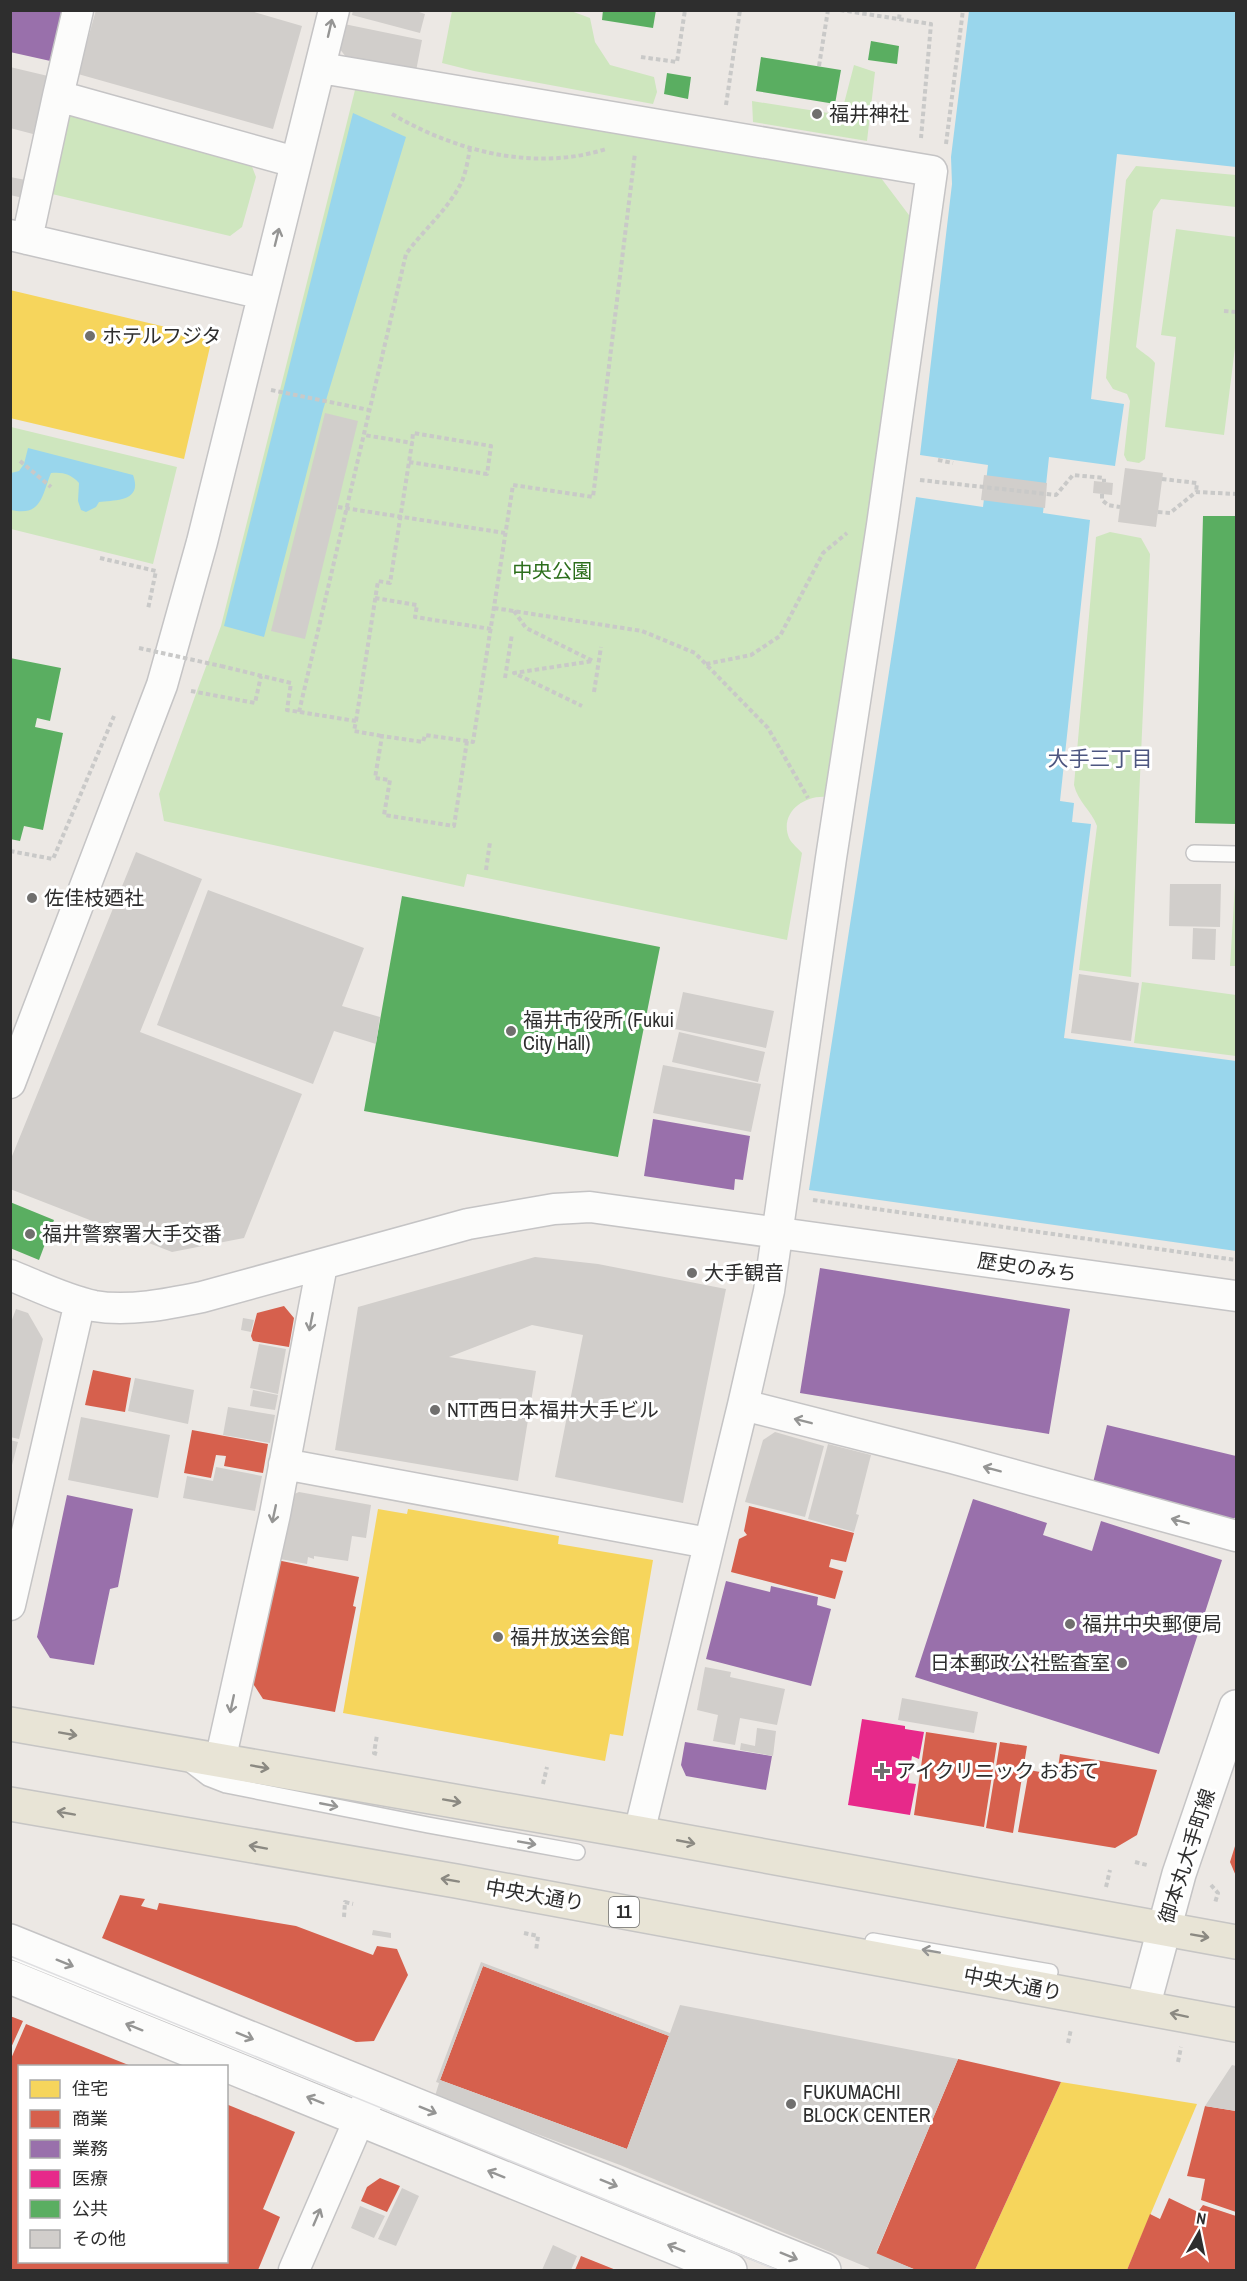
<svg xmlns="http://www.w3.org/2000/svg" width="1247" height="2281" viewBox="0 0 1247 2281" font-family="'Archivo Narrow','Noto Sans JP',sans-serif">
<rect width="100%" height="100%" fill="#ece8e4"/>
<!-- green -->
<path fill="#cee6be" d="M452,11H571L590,18L595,42L610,65L654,77L657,92L653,104L474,71L442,63Z
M854,65L875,72L867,141L753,122L752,101L841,115Z
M355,90L881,178L915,223L828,797C804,794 779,813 789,838C792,844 798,848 802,853L787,940L467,874L464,887L164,821L159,794L221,626Z
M71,109L251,164L256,177L242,227L230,236L52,194Z
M1136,166L1236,175V207L1161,199L1153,211L1136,347C1142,353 1150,356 1155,363L1145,459L1139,463L1127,461L1124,455L1130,401L1127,394L1113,389L1106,378L1126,180Z
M1176,229L1236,237V348H1235L1224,435L1165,427L1176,337L1161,335Z
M11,427L177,467L153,564L11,529Z
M1110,532L1141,538L1150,554L1131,977L1079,970L1097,826C1091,810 1078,802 1074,785L1096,537Z
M1235,885H1236V966H1230Z
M1142,982L1236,995V1056L1134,1043Z"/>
<!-- water -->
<path fill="#99d6ec" d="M969,11H1236V167L1117,154L1091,399L1124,404L1115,466L1049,457L1043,513L1090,520L1060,801L1074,803L1072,822L1091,824L1064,1038L1236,1061V1251L809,1190L916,497L983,507L988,465L920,455L952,184L951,157Z
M353,113L406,137L323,410L264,637L224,626Z
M28,448L133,475C143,502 115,500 99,502L96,507L86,512L81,510L78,501L79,483C71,474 63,472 51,473C42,495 42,517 11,510V473L19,471L24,464Z"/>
<!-- homes -->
<path fill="#f6d55c" d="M10,290L212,338L184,459L10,418Z
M378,1509L407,1514L408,1509L559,1536L558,1544L653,1560L623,1736L610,1734L605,1761L343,1713Z
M1061,2082L1197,2104L1127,2270H975Z"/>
<!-- shops -->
<path fill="#d6604d" d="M284,1306L294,1318L289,1347L253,1341L251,1336L257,1313Z
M93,1370L131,1378L125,1412L85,1405Z
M192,1430L268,1444L263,1473L224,1466L226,1456L216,1455L211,1478L184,1473Z
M749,1506L854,1533L846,1562L831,1559L829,1567L843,1571L835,1599L731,1572L739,1539L747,1535L744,1531Z
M277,1560L359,1577L353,1606L356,1607L335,1712L263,1699L252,1682Z
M926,1732L997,1743L984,1827L914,1815Z
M1000,1742L1027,1746L1013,1833L986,1828Z
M1060,1754L1157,1770L1137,1835L1115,1848L1018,1832L1029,1770L1057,1775Z
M1236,1843V1876L1230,1862Z
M120,1895L145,1899L141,1906L157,1910L159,1903L296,1926L373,1955L377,1946L397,1949L408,1975L374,2041L356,2042L102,1938Z
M483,1966L669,2036L627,2149L440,2080Z
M10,2016L23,2021L10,2050Z
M26,2024L131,2066H20V2262H226V2104L295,2132L263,2209L280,2217L258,2270H10V2061Z
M958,2059L1061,2082L975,2270H916L876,2254Z
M1205,2106L1236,2111V2212L1201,2200L1205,2179L1187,2176Z
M380,2178L400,2186L387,2212L361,2201L367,2187Z
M1169,2198L1198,2212L1203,2205L1236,2216V2270H1127L1150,2214L1160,2219Z
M581,2256L616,2270H575Z"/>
<!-- offices -->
<path fill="#9970ab" d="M10,10H66L55,62L10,52Z
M653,1119L750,1136L743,1180L735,1179L734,1190L644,1176Z
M820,1268L1070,1309L1049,1434L800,1393Z
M1107,1425L1236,1456V1517L1231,1520L1092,1487Z
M67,1495L133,1509L118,1587L110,1589L94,1665L50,1658L37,1637Z
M973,1499L1047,1523L1043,1535L1092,1551L1101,1521L1222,1560L1159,1754L915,1677Z
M726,1581L770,1592L771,1586L818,1597L817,1605L831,1609L811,1686L706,1659Z
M685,1742L772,1756L766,1790L686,1776L681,1765Z"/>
<!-- health -->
<path fill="#e7298a" d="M862,1719L905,1726V1729L924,1732L919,1759L912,1756L908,1783L916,1784L910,1815L848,1805Z"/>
<!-- public -->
<path fill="#5aae61" d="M603,10H656L653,28L602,20Z
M871,41L899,46L897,64L868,60Z
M761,57L841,70L835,104L756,91Z
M667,73L691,77L688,99L664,94Z
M1203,516H1236V824L1195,823Z
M10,658L61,668L50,721L37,718L35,727L63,733L43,830L24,826L20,841L10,839Z
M402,896L660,947L618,1157L364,1111Z
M10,1202L54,1220L39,1260L10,1248Z"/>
<!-- building -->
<path fill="#d1cecb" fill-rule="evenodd" d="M96,10H247L302,26L273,129L78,74Z
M353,10H413L425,14L420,33L352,15Z
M344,24L422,40L416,71L346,57L339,48Z
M10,67L48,76L33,134L10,128Z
M10,177L26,180L23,198L10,195Z
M325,413L358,421L305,639L271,631Z
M1125,468L1163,473L1156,527L1118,522Z
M984,475L1047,483L1045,508L981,500Z
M1094,481L1113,483L1112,495L1093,493Z
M136,852L202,879L140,1032L302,1094L244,1238L172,1252L10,1189V1161Z
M1170,884H1221L1220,927L1169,926Z
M208,890L364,948L342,1006L380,1017L376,1044L334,1031L313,1084L157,1025Z
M1193,928L1216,929L1215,960L1192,959Z
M1079,974L1139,983L1131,1041L1071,1033Z
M683,992L774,1011L766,1048L675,1029Z
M679,1032L765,1052L758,1082L672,1062Z
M663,1065L761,1084L751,1132L653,1113Z
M535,1257L598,1264L726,1289L683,1503L555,1477L583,1335L532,1325L449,1357L536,1371L518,1481L335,1450L358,1307Z
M16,1309L28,1313L43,1339L19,1439L10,1437V1325Z
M243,1318L254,1320L251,1332L241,1330Z
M259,1344L286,1349L278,1394L250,1388Z
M135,1378L194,1390L188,1424L128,1411Z
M253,1390L278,1395L275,1410L250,1406Z
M228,1407L275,1415L270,1443L223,1435Z
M81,1417L170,1435L158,1498L68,1480Z
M775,1432L824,1446L805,1517L745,1502L763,1440Z
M10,1440L18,1442L11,1469L10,1468Z
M828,1444L871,1455L856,1514L859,1515L854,1532L808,1519Z
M216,1467L262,1476L255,1511L183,1498L187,1476L213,1481Z
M299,1492L371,1505L366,1538L352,1536L348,1561L314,1556V1559L308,1557L307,1564L280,1559L292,1495Z
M705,1667L731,1672L730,1677L785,1689L777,1725L740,1718L735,1745L713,1741L718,1715L697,1710Z
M902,1698L978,1712L974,1733L898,1720Z
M757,1728L776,1731L773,1756L740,1750L741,1743L755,1746Z
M373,1930L391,1933V1938L372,1935Z
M481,1962L670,2033L680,2005L958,2059L876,2253L916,2270H868L869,2268L620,2165L435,2096L439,2083L436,2082ZM483,1966L669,2036L627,2149L440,2080Z
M1232,2065L1236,2066V2111L1205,2106Z
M402,2188L419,2196L396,2246L378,2239Z
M360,2206L385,2216L374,2238L351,2228Z
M553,2245L577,2256L571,2270H542Z"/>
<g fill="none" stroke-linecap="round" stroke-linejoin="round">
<!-- lane casing -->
<g stroke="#c5c4c5" stroke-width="18">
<path id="lane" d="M1194,853L1236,854
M187,1762L208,1778L226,1785L428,1825L577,1852
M873,1941L1050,1972"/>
</g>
<!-- street casing -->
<g stroke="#c5c4c5" stroke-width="33">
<path id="street" d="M321,68L932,171L882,525L831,858L769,1291L743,1405L639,1833
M58,96L78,10
M10,235L263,294
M27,239L58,96L295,162
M10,1083L162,685L202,542L334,10
M10,1275C37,1286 66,1300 94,1306C128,1312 168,1304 202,1297L468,1224L554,1209L590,1207L1236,1296
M743,1405L952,1458L1236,1536
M284,1464L708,1543
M10,1605L80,1302
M220,1761L275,1514L322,1265
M294,2270L369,2097"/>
</g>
<!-- secondary casing -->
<g stroke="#c5c4c5" stroke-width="36">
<path id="secondary" d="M10,1941L824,2270
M10,1977L730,2270
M1143,2007L1179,1874L1236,1707"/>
</g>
<!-- primary casing -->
<g stroke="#c6c5c4" stroke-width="36">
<path id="primary" d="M10,1724L639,1833L1236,1942
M10,1804L456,1881L1236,2025"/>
</g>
<!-- path -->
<path stroke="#c9c9c8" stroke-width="4" stroke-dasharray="4.5 3" stroke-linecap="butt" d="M840,10L931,24L921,138
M899,19L900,10
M641,57L677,62L685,10
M819,66L828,10
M726,105L740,10
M392,114C455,151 534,172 606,149
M946,144L963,10
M1224,311L1236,312
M271,390L369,410
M938,460L953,463
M20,461L51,487
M409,462L487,474L491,446L413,433L412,443
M1162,479L1197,483L1196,492
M920,480L1056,495L1073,475L1104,478V482
M1102,494V500L1108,505L1120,507
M338,507L505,533
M1158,512L1170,513L1196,492L1236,494
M100,558L156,571L148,609
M375,598L417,605L415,617L491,629
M494,608L642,631L695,653L768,728L808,798
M514,611L526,628L593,661L514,673L582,706
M706,664L751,655L780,636L823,553L847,533
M221,666L291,683L287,710L356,721L354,731L382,736
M505,678L512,634
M191,691L255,703L261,676
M594,692L601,647
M299,712L406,254C424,229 449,209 462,181C466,172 468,159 470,149
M356,721L378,581L390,583L412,443L364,435
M467,741L454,826L384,815L390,780L375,778L382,736L423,742L425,735L467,741L473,742L513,485L593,497L635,153
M10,851L53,859L114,716
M486,870L490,842
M813,1200L1236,1260
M377,1754L374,1753L377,1735
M543,1784L547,1767
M1135,1862L1147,1865
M1211,1885L1218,1893L1215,1903
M1106,1887L1110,1870
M344,1917L345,1902L353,1904
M524,1933L538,1936L536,1951
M1068,2043L1071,2029
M1178,2062L1181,2047"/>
<!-- lane -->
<use href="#lane" stroke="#fcfcfb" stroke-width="15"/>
<!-- street -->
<use href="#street" stroke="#fcfcfb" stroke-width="30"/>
<!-- secondary -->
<use href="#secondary" stroke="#fcfcfb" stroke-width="33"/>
<!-- primary -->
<use href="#primary" stroke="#e8e4d6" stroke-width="33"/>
<!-- tram -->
<path stroke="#dfdfe1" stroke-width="1.5" d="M10,1956L777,2270"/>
<!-- path-bridge -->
<path stroke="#c9c9c8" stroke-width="4" stroke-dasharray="4.5 3" stroke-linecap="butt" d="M139,648L221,666"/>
</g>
<!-- one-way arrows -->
<defs><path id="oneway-shaft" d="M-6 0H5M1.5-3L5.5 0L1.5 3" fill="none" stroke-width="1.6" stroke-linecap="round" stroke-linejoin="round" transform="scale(1.5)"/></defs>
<g stroke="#959594">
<use href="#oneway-shaft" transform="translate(330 28) rotate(-77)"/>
<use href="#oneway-shaft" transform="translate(277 237) rotate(-76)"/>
<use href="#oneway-shaft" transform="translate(311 1322) rotate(101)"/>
<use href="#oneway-shaft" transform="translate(803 1421) rotate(-166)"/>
<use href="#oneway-shaft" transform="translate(992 1469) rotate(-165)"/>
<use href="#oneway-shaft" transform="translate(274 1514) rotate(102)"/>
<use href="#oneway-shaft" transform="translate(1180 1521) rotate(-165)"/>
<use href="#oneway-shaft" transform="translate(232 1704) rotate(102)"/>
<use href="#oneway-shaft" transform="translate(329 1805) rotate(11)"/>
<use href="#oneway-shaft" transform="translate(527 1843) rotate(10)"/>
<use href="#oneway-shaft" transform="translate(931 1951) rotate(-170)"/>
<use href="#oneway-shaft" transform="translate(65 1963) rotate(22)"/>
<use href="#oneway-shaft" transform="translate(134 2027) rotate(-158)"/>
<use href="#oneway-shaft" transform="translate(245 2036) rotate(22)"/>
<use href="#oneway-shaft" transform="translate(315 2100) rotate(-158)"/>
<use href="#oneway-shaft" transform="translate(428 2110) rotate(22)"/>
<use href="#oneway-shaft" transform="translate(496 2174) rotate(-158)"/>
<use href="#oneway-shaft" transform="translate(609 2183) rotate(22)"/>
<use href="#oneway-shaft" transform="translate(317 2217) rotate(-67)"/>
<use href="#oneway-shaft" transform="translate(676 2248) rotate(-158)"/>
<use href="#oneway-shaft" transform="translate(789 2256) rotate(22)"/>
</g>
<g stroke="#8b8982">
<use href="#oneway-shaft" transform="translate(68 1734) rotate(10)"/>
<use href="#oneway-shaft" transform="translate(260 1767) rotate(10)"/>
<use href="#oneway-shaft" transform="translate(452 1801) rotate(10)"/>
<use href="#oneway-shaft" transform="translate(66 1813) rotate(-170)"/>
<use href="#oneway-shaft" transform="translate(686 1842) rotate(11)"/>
<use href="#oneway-shaft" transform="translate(258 1847) rotate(-170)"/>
<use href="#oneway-shaft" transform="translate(450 1880) rotate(-170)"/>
<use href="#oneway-shaft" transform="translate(1200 1936) rotate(10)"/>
<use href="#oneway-shaft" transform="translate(1179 2015) rotate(-168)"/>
</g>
<!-- markers -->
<g fill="#706f6e" stroke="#fff" stroke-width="2">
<circle cx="817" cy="114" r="6"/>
<circle cx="90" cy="336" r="6"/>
<circle cx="32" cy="898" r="6"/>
<circle cx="511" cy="1031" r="6"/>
<circle cx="30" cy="1234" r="6"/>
<circle cx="692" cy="1273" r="6"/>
<circle cx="435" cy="1410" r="6"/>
<circle cx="1070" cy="1624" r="6"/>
<circle cx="498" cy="1637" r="6"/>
<circle cx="1122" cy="1663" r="6"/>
<path d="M879 1762h6v6h6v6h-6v6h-6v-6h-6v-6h6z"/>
<circle cx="791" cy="2104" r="6"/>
</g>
<g text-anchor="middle" stroke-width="6" stroke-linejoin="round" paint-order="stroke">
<!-- shield labels -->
<rect fill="#fff" stroke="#6d6d6d" stroke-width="1.5" x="609" y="1897" width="30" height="30" rx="4.5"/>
<g font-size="18" font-weight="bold" fill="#2e2e2e">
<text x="624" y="1918">11</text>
</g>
<!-- poi labels -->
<g font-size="20" fill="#2e2e2e" stroke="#fff" text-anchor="start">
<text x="829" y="121">福井神社</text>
<text x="102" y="343">ホテルフジタ</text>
<text x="44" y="905">佐佳枝廼社</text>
<text x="523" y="1027">福井市役所 (Fukui<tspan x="523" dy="23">City Hall)</tspan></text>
<text x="42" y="1241">福井警察署大手交番</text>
<text x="704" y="1280">大手観音</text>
<text x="447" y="1417">NTT西日本福井大手ビル</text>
<text x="1082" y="1631">福井中央郵便局</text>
<text x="510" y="1644">福井放送会館</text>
<text x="1110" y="1670" text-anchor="end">日本郵政公社監査室</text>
<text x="896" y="1778">アイクリニック おおて</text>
<text x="803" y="2099">FUKUMACHI<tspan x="803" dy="23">BLOCK CENTER</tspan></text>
</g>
<!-- park labels -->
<g font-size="20" fill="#2c6e1b" stroke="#fff">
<text x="552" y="578">中央公園</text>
</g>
<!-- street labels -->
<g font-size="20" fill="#2e2e2e" stroke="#fff">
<text transform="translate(1027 1267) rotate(8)" y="7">歴史のみち</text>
<text transform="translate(1187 1856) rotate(-72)" y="7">御本丸大手町線</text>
<text transform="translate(535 1895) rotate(10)" y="7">中央大通り</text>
<text transform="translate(1013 1984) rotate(11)" y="7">中央大通り</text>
</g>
<!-- neighbourhood labels -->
<g font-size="21" fill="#4d5680" stroke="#fff">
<text x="1100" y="766">大手三丁目</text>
</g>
</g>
<!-- border -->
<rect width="1247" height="2281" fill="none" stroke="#2e2e2e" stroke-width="24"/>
<!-- legend -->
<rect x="18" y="2065" width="210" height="198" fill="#ffffff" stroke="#ababab" stroke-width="1.5"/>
<rect x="30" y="2080" width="30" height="18" fill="#f6d55c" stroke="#ababab" stroke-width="1.5"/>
<text x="72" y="2095" font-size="18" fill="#2e2e2e">住宅</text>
<rect x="30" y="2110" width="30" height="18" fill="#d6604d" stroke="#ababab" stroke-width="1.5"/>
<text x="72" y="2125" font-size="18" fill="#2e2e2e">商業</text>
<rect x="30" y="2140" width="30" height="18" fill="#9970ab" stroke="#ababab" stroke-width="1.5"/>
<text x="72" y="2155" font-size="18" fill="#2e2e2e">業務</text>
<rect x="30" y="2170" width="30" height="18" fill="#e7298a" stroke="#ababab" stroke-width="1.5"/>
<text x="72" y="2185" font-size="18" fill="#2e2e2e">医療</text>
<rect x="30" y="2200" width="30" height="18" fill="#5aae61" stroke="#ababab" stroke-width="1.5"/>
<text x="72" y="2215" font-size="18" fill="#2e2e2e">公共</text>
<rect x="30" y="2230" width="30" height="18" fill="#d1cecb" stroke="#ababab" stroke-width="1.5"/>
<text x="72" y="2245" font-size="18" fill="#2e2e2e">その他</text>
<!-- north arrow -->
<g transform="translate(1199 2233) rotate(9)" stroke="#ffffff" stroke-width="4.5" paint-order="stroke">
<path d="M0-4.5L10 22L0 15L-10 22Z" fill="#2e2e2e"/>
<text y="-9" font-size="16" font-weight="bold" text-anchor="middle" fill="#2e2e2e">N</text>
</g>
</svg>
